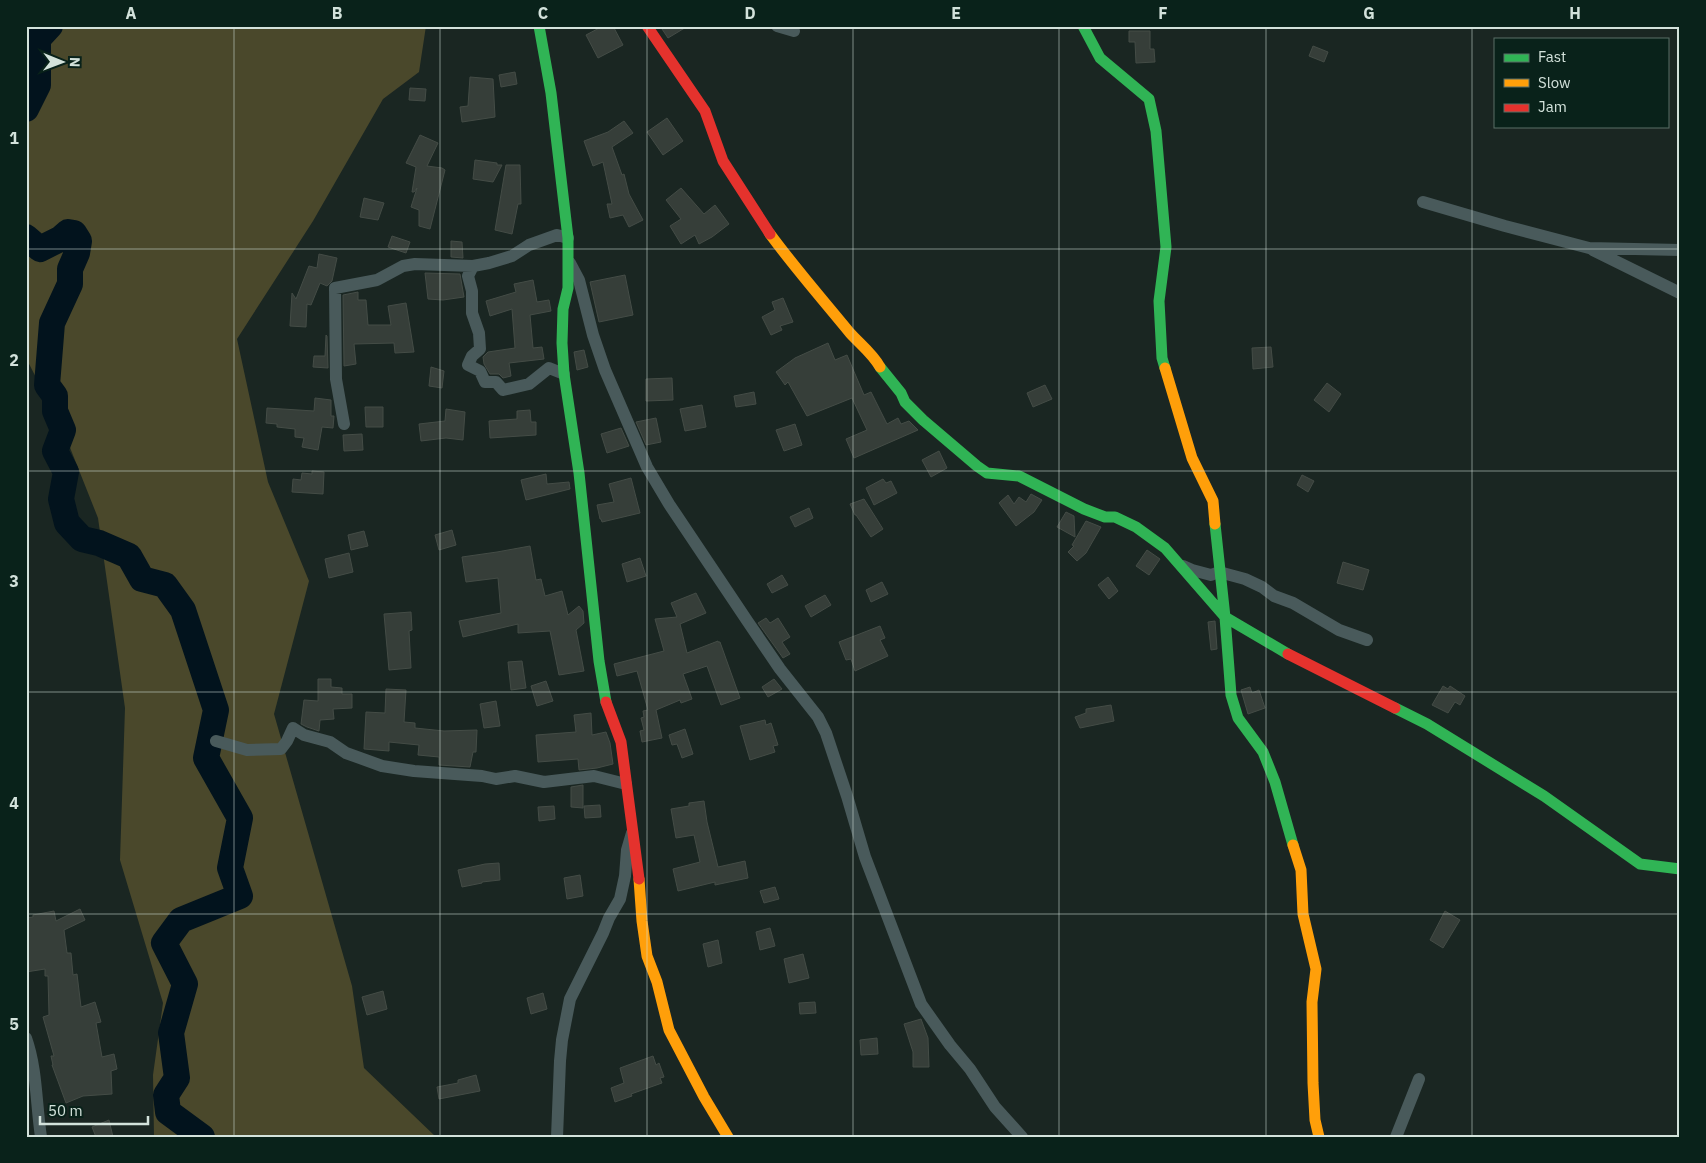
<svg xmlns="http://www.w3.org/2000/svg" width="1706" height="1163" viewBox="0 0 1706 1163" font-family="'IBM Plex Sans',sans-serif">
<rect width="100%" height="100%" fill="#1a2622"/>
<!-- green -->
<path fill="#4a482b" d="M26,26H426L419,72L383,99L313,221L237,339L268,482L309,581L274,714L352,986L364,1068L436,1137H154L153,1075L163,1003L120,860L125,708L98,518L63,430L26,358Z"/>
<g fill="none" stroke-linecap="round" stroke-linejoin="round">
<!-- river -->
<path stroke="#02131d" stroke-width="26" d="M26,109L38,85V39L50,26
M26,237L40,249L60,239L68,232L74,233L79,241L77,253L70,269V284L52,323L47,385L55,396V411L63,430L55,451L66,472L61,499L67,523L82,539L99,543L129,556L142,579L165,585L183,610L216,710L206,758L240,818L230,868L240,896L181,920L164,943L185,984L171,1033L177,1078L166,1095L168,1112L202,1137"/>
</g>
<!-- building -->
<path fill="#363e39" stroke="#444c46" d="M603,26H613L623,45L598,58L586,35Z
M660,26H688L668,38Z
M1129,31H1150V49H1154L1155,62L1136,63L1135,42H1129Z
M1313,46L1328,52L1324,62L1309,56Z
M515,72L517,84L501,87L499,75Z
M470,77L493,79L495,117L462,122L460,107L468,106Z
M410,88L426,89L425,101L409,100Z
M667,118L683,141L663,155L647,132Z
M624,121L633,133L612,147L622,175L624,174L629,194L643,220L629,227L623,215L610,218L607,204H612L603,162L593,166L584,141L608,132Z
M420,135L438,143L427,166L442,168L445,170L430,229L419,226V210L411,207L417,188L414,192H412L416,167L406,163Z
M475,160L497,163V165H502L493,182L473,179Z
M506,165H520L521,204H518L512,234L495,230Z
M681,188L704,214L715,205L729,224L712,237L699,244L695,235L681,244L670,226L681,219L666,200Z
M364,198L384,203L378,220L360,217Z
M392,236L410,242L406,253L388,247Z
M451,241L462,242L463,258L451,257Z
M319,254L337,258L332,281L327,286L320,283L311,305L307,304L306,327L290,326L292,293L296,299L309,266L317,268Z
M425,273L460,274L464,297L443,300L428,299Z
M625,275L633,315L599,322L590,282Z
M533,280L537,302L549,300L551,311L530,315L533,348L542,347L544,359L509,363L511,376L503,378L499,374H490L484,364L483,357L488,352L515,348L512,309L490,316L486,301L516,292L514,284Z
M358,292V300H366L368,325H391L388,306L406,303L414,352L395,353L394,343L354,344L356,364L344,366L343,295Z
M783,298L793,322L780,326L782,330L771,335L762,317L775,310L772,302Z
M326,335L327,336L328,368L313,367L314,356H325Z
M828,343L835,360L847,355L864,395L871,392L887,424L898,418L901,424L909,421L918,430L854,458L846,439L867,430L852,398L807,416L788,382L785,385L776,372L795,358Z
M1271,347L1273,367L1253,369L1252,348Z
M584,350L588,367L577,370L574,352Z
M431,367L444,371L442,388L429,386Z
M672,378L673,400L646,401V379Z
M1327,383L1341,394L1329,412L1314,400Z
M1045,385L1052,399L1033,407L1027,393Z
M754,392L756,404L736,407L734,396Z
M315,398L331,400V416H334L333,428L322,427L318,450L302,447L304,438L295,437V429L277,427V424L266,423L267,408L314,411Z
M702,405L706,427L685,431L680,409Z
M365,407H383V427H366Z
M446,409L465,412L463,440L446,438L421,441L419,424L445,421Z
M530,410L531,422H536V435L490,438L489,421L517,419V411Z
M656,418L661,442L646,445L636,422Z
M795,424L802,445L784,451L776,430Z
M621,428L629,446L607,453L601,434Z
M362,434L363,450L344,451L343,435Z
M939,451L947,468L931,477L922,460Z
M312,471L324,472L323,494L292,492L293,479L301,480L302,473L312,474Z
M546,474L547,484L569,482L570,489L526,500L521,480Z
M1302,475L1314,481L1308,492L1297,485Z
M631,478L640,513L602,522L601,519H600L597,505L614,502L609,484Z
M883,479L886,483L891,481L897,493L874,505L866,488Z
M1031,494L1042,500L1034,512L1016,526L999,503L1008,495L1014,504L1019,497L1026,502Z
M864,499L883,529L871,537L856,515H855L850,504Z
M809,508L813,518L795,527L790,517Z
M1066,512L1074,516L1075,537L1057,527Z
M1086,521L1101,527L1086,553L1077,561L1068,552L1074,546L1072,545Z
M452,530L456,545L439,550L435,535Z
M364,531L368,546L351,550L348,535Z
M530,546L536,580L541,579L545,596L562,591L568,615L579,606L583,611L584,623L576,630L584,671L559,675L550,631L518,633V624L463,637L459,621L501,613L498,578L466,582L462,557L497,552Z
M1147,550L1160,559L1149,575L1136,566Z
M349,553L353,572L329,578L325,559Z
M640,558L646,576L627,582L622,564Z
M1343,562L1369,570L1363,590L1337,583Z
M782,575L788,585L772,593L767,584Z
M1108,577L1118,591L1109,599L1098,585Z
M882,582L888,594L871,602L866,590Z
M696,593L706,613L680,624L687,653L718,641V642H720L740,698L721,705L707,666L683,674L692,699L681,703L680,700L656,710L662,738L642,742L640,731L644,730L641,718L644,717L643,711L648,710L637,671L617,676L614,664L664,651L655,619L677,617L671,603Z
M825,595L831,605L811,617L805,606Z
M411,612L412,630L409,631L411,668L389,670L384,614Z
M766,618L770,623L778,618L790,637L782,642L790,654L783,658L758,623Z
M1215,621L1217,649L1211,650L1208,622Z
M880,626L885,638L880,640L888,656L855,671L851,659L846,660L839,642Z
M522,661L526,688L511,690L508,662Z
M318,679H331V687L342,688V694H352V708L333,709L334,719L320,720L319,731L307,727L301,724L304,700L318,701Z
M774,679L782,689L768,697L762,687Z
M546,681L553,701L537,706L531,686Z
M1443,686L1448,689L1450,686L1465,696L1460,705L1455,702L1448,713L1432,705Z
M1250,687L1252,693L1259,690L1265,708L1248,714L1241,690Z
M386,689L406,690L404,722L415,723V728L444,731L477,730L476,752H473L470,767L439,765V757L418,755L419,745L389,742V751L364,749L366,712L385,713Z
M496,701L500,726L484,728L480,704Z
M1111,705L1114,721L1080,728L1075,717L1086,713V709Z
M591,713L592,735L606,732L610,743L613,764L597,768L579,770L578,759L538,762L536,735L576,732L574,715Z
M765,720L766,725L771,723L778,745L773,746L775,752L750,760L740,726Z
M685,729L693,754L682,758L677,744L672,745L669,735Z
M583,785V808L571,807V787Z
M704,801L707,822L718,867L745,861L748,878L715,885V882L678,891L673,869L700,862L694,835L676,838L671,809L689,806V803Z
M600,805L601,817L585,818L584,806Z
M554,806L555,819L539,821L538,807Z
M499,863L500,880L482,882V883L462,887L458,870L485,864Z
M580,875L583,896L567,899L564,878Z
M775,887L779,899L764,903L760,891Z
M80,909L85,920L64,930L67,953H71L73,975L77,974L81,1007L95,1002L101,1022L96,1023L102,1057L114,1054L117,1069L111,1071L112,1094L83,1096L66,1103L52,1065H53L51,1056H54L43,1017L49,1015L48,976H45V969L26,972V918L33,917V915L54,911L56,921Z
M1445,911L1460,920L1443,948L1430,940Z
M770,928L775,946L760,950L756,932Z
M718,940L722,963L708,967L703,944Z
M803,954L809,978L789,983L784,959Z
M383,991L387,1009L367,1015L362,997Z
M543,993L547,1009L531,1014L527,998Z
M815,1002L816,1013L800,1014L799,1003Z
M921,1019L928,1038L929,1067H913V1052L904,1024Z
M877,1038L878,1054L861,1055L860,1040Z
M653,1056L656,1065L659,1063L664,1077L660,1078L662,1083L631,1094L632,1096L615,1102L611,1088L624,1083L620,1068Z
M476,1075L480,1091L439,1099L437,1087L458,1083V1080Z
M109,1120L113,1137H96L92,1127Z"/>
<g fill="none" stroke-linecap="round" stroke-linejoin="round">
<!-- street -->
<path stroke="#495a5b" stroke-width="12" d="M777,26L794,31
M1423,202L1505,226L1589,248L1680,250
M1593,250L1680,293
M570,263L579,280L593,335L605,370L647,467L669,504L748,622L780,669L818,717L826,733L847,796L865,857L921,1004L950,1045L970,1069L995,1107L1022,1137
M473,266L468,276L472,291V313L479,333L480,349L472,356L468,365L480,371L485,382H496L503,390L529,384L549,368L564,374
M344,424L336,379L335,288L377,280L403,266L415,264L473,266L489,263L512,256L529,245L557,235L568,238
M1183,566L1192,570L1211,575L1219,572L1245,579L1262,587L1274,596L1293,603L1339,630L1367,640
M216,741L247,750L281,749L287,741L293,728L304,735L330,742L346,753L382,766L414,771L482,776L496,779L515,776L544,782L594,776L626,784
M26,1038C37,1069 36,1104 41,1137
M557,1137L560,1061L562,1040L570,999L603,933L609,918L620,899L625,876L627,850L632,833
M1396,1137L1419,1079"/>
<!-- fast -->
<path stroke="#30b455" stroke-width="11" d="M539,26L551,93L568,238V288L563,309L562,343L564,374L579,473L599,661L606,702
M1083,26L1100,58L1149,99L1156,131L1166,247L1159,301L1162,358L1165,368
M880,367L901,393L905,402L923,420L977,466L987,473L1019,476L1084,509L1105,517H1115L1136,527L1165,548L1225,617L1288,654
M1215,524L1225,617L1231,695L1238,718L1263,752L1275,782L1293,845
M1395,708L1427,724L1544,796L1640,864L1680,869"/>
<!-- slow -->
<path stroke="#ff9f0a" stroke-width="11" d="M770,234C795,268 823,300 850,333C860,344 873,354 880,367
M1165,368L1192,458L1213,501L1215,524
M1293,845L1301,870L1303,914L1316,969L1312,1002L1313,1083L1315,1120L1319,1137
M639,879L642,921L647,956L657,982L669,1030L704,1097L728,1137"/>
<!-- jam -->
<path stroke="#e5322d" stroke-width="11" d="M647,26L705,111L723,161L770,234
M1288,654L1395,708
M606,702L621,742L639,879"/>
</g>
<!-- grid -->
<path fill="none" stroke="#d3e2db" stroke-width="1" stroke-opacity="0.55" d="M234,26V1137M440,26V1137M647,26V1137M853,26V1137M1059,26V1137M1266,26V1137M1472,26V1137M26,249H1680M26,471H1680M26,692H1680M26,914H1680"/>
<!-- border -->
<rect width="1706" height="1163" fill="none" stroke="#09221a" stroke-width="55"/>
<!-- legend -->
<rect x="1494" y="38" width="175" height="90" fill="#09221a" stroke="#5a6f67"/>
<rect x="1504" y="54" width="25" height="8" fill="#30b455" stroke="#5a6f67"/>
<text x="1538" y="62" font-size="15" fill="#d3e2db">Fast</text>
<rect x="1504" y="79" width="25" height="8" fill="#ff9f0a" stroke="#5a6f67"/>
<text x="1538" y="88" font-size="15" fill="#d3e2db">Slow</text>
<rect x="1504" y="104" width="25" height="8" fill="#e5322d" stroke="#5a6f67"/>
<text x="1538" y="112" font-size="15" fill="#d3e2db">Jam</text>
<!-- north arrow -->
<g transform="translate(62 62) rotate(91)" stroke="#09221a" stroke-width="4" paint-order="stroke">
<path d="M0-4L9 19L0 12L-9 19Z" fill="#d3e2db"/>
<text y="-8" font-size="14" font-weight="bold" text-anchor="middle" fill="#d3e2db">N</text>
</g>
<!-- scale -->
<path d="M40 1116v8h108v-8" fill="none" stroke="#d3e2db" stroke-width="2.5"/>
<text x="48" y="1116" font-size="15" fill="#d3e2db" stroke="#09221a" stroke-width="4" paint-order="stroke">50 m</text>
<rect x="28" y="28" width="1650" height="1108" fill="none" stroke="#d3e2db" stroke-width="2"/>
<g font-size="16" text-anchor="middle" font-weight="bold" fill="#d3e2db">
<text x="131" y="19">A</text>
<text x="337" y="19">B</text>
<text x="543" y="19">C</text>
<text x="750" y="19">D</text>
<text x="956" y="19">E</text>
<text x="1163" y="19">F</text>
<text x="1369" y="19">G</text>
<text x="1575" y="19">H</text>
<text x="14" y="144">1</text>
<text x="14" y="366">2</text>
<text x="14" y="587">3</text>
<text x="14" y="809">4</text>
<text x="14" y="1030">5</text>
</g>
</svg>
